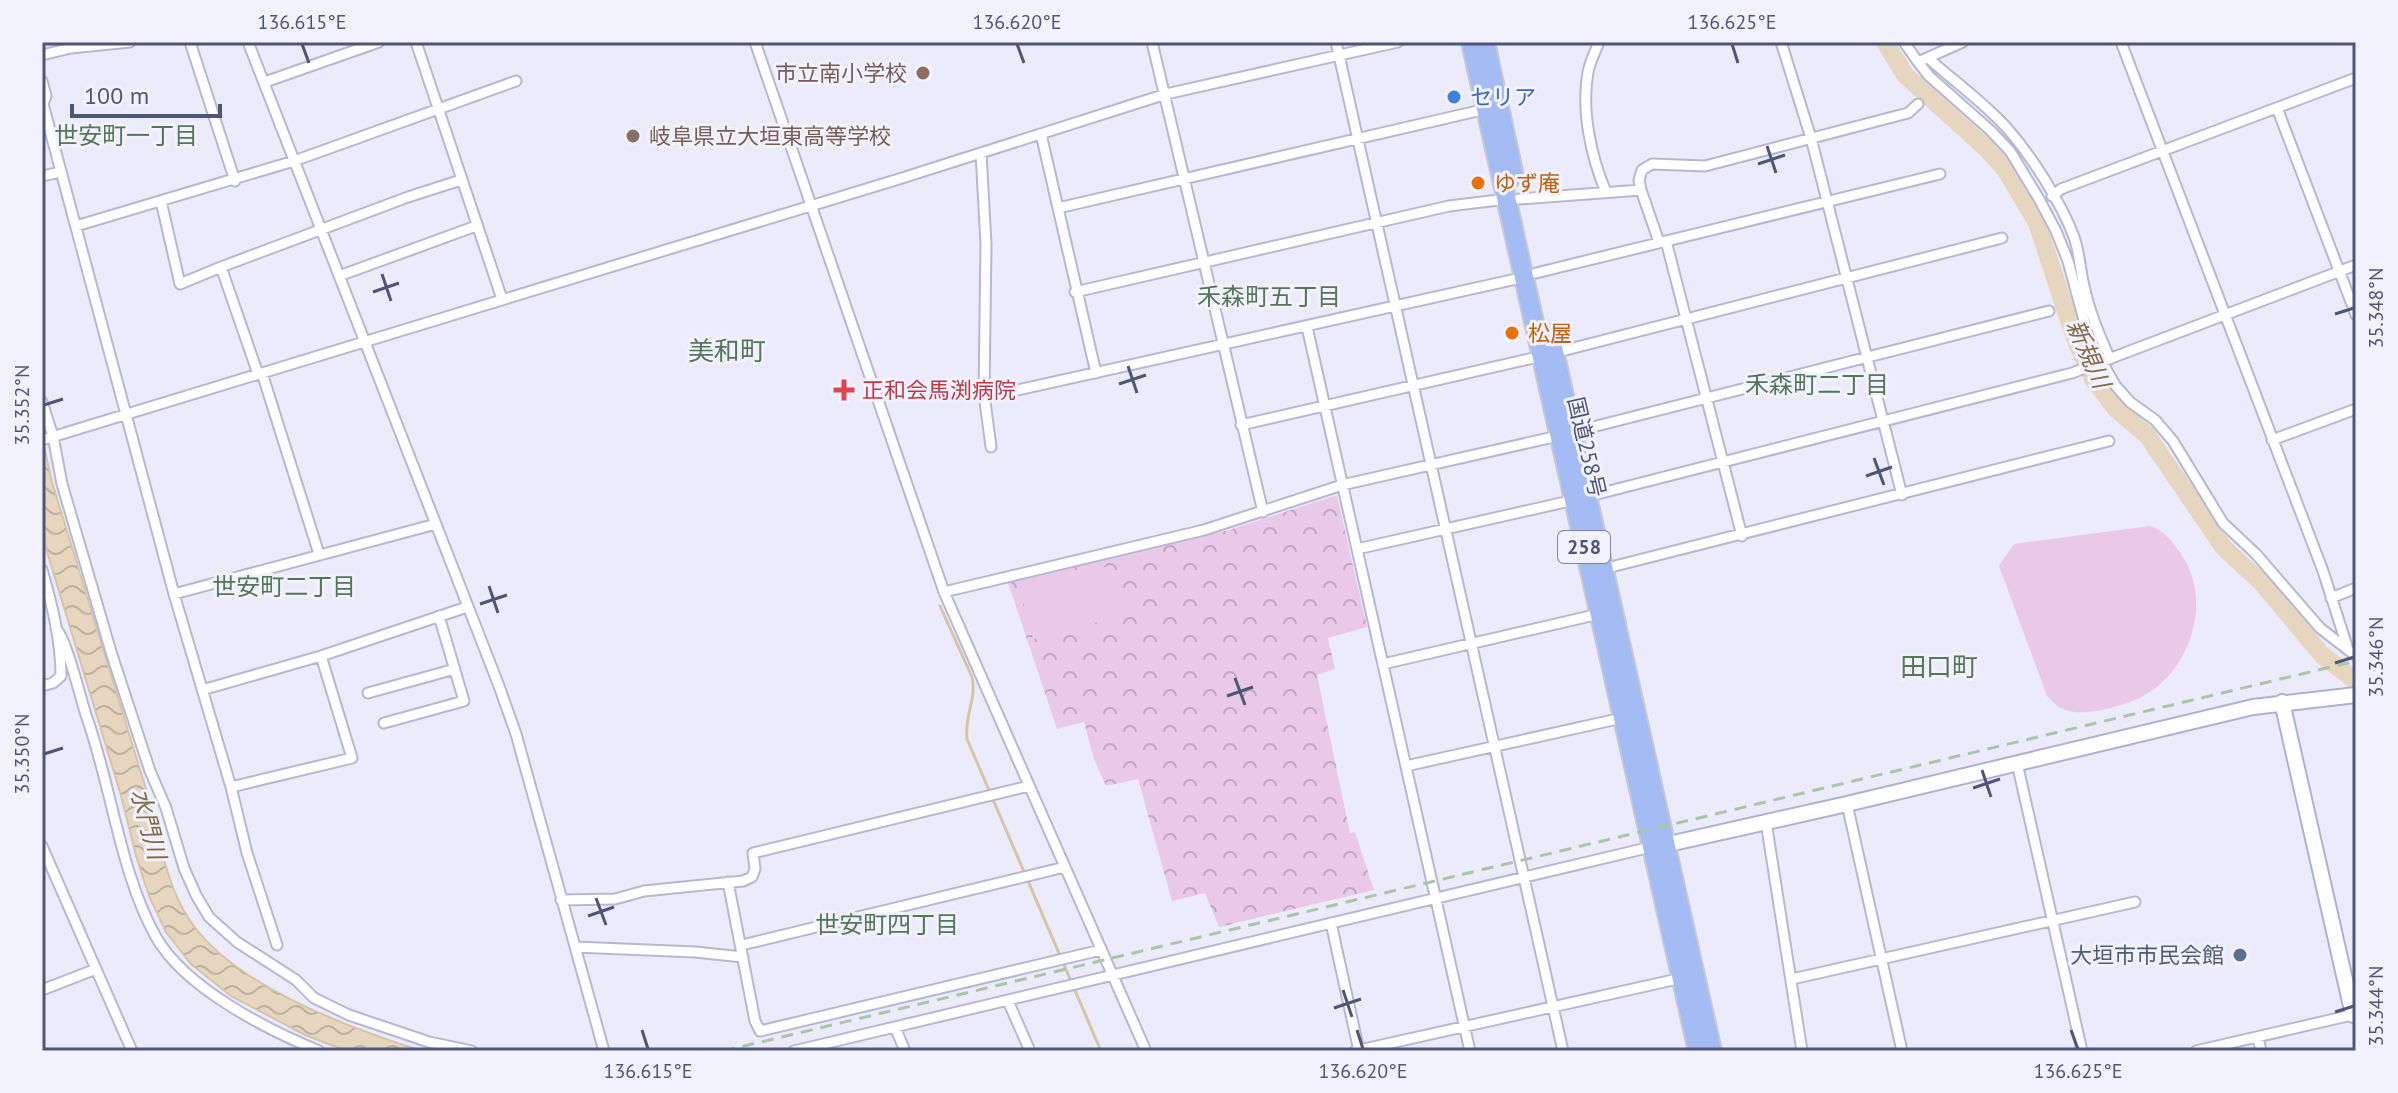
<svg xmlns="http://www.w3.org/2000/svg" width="2398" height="1093" viewBox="0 0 2398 1093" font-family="'PT Sans','Noto Sans JP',sans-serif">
<defs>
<pattern id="park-crowns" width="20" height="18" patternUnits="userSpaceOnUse" patternTransform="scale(2)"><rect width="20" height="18" fill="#eac9e8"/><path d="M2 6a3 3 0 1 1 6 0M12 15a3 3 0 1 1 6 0" fill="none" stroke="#c0a6c1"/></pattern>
<pattern id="water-waves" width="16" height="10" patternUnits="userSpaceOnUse" patternTransform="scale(2)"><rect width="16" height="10" fill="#e6d6bf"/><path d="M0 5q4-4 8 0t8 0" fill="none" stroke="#bdb0a0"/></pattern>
</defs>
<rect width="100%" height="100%" fill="#ecebfc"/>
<!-- park -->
<path fill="url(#park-crowns)" d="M1337,495L1367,627L1328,638L1335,669L1317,675L1350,833L1355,832L1374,890L1219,927L1205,893L1172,901L1138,779L1106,786L1094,759L1084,722L1057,729L1008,583L1229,530Z"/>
<!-- garden -->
<path fill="#eac9e8" d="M2150,526C2164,530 2173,542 2181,554C2211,597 2194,660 2153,690C2137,701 2120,706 2102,710C2079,714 2063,715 2047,696L1999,566L2014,544Z
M1109,566L1122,616L1033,639L1019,586Z"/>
<!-- water -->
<path fill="url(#water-waves)" stroke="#d7c4a6" stroke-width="2" d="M42,438L52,482L153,812C161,849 169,891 191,922C235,986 349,1028 422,1051H347L305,1035L231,996L191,964L166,932L149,896L137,859L120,792L42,535Z"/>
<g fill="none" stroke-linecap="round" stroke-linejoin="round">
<!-- stream -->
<path stroke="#d7c4a6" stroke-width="3" d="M940,606L972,677C977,698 964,717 967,739L1101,1051"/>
<!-- river -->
<path stroke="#e6d6bf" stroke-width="18" d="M1885,42L1905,75L1987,149L2005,169L2037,223L2074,336L2093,379L2116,409L2147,435L2224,548L2262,583L2322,655L2356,681"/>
<!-- street casing -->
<g stroke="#b6b8d3" stroke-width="13">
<path id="street" d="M190,42L235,181
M248,42L499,686L516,734L604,1051
M416,42L502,299
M755,42L944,592L1146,1051
M1152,42L1263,512
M1336,42L1563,1051
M1599,42C1595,52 1590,62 1588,72C1581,110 1591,157 1606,192
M1781,42L1811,138L1902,495
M1904,42L1918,62L1963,42
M2121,42L2323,571L2347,646
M42,55L71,48L130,42
M1928,58C1954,81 1983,102 2006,127C2031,155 2061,202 2074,237C2080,254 2080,272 2085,290C2090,314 2100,337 2110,359
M1918,62L1929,76L1990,130L2010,151L2039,199L2056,231L2068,261L2089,339L2115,385L2130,402L2155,420L2173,441L2223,523L2256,554L2320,628L2356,656
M42,81L46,96L43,104L174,594L231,787L247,853L277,945
M265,82L379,42
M2277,108L2356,315
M1041,134L1096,373
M981,153L986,244L984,394L991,447
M42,176L61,172
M1641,190L1639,180L1642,170L1652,164L1705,166L1908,113L1918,104
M2052,196L2061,189L2356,78
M1519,199L1641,190L1659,242
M161,201L180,284L221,267
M1058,208L1486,109
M76,226L294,161L516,81
M1666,241L1742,536
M1536,273L1940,174
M339,276L476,226
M1075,292L1449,206L1507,199
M1307,327L1470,1051
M1554,353L2002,238
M262,373L319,554
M258,374L221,267L408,197L461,180
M984,394L1004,393L1525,277
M42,402L53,436L62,484L112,655L150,771L166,808L184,868L196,895L209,917L237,942L296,980L314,998L349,1015L429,1042L472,1051
M1241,425L1542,356
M1573,432L2049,311
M42,440L899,179L1166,94L1398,42
M2272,440L2356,409
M1357,549L1574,500L2072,373L2356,265
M1603,569L2109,441
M42,570C52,604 61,640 61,676L53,683L42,686
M944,592L1204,530L1342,485L1558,436
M174,594L436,524
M2331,598L2356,588
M56,628C68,644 79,693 86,715C111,784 120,873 156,937C185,988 266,1029 319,1051
M1383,664L1599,614
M202,690L321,656L467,607
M368,693L455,669
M384,723L464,701L439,616
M2017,763L2082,1051
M1406,766L1622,718
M231,787L352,758L321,656
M1847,804L1902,1051
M1766,822L1802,1051
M42,846L132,1051
M728,882L755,1021L760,1031L1101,950
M561,900L615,899L644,891L743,881L752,877L755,869L753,853L1029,786
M1331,923L1359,1051
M742,945L1065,867
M575,947L695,952L743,957
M1792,979L2135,902
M42,990L96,969
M1008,1001L1030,1051
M895,1027L905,1051
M2258,1037L2261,1051
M794,1051L1651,847
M1355,1051L1682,978
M2196,1051L2356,1014"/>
</g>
<!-- secondary casing -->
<g stroke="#aeb2d1" stroke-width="18">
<path id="secondary" d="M2282,702L2353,1015
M1660,846L1847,804L2253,707L2356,695"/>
</g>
<!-- highway casing -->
<g stroke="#c6c9d3" stroke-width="22">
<path id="highway" d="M1471,42L1698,1051
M1485,42L1514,176
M1550,334C1604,573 1660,812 1712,1051"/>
</g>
<!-- street -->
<use href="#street" stroke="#fff" stroke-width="9"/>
<!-- secondary -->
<use href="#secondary" stroke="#fff" stroke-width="14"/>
<!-- highway -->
<use href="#highway" stroke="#a5bbf3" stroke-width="18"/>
<!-- rail -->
<path stroke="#a8c7a8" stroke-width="3" stroke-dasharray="12 8" stroke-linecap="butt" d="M723,1051L2356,661"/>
</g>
<!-- ticks -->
<path fill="none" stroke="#4e5677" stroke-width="3" d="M302,44L309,63M1017,44L1024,63M1732,44L1738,63M1767,146L1776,173M1758,164L1785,155M382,274L391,301M373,292L399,283M2335,314L2354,308M1128,366L1137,393M1119,384L1146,375M44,405L63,399M1874,458L1884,485M1866,476L1892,467M489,586L498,613M480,604L507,595M2335,663L2354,657M1235,678L1245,705M1227,696L1253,687M44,754L63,748M1982,770L1991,797M1973,788L2000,779M596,898L606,925M588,916L614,907M1343,990L1352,1017M1334,1008L1361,999M2335,1012L2354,1006M642,1030L648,1049M1357,1030L1363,1049M2071,1030L2078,1049"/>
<!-- markers -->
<g fill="#8d6e63" stroke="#f2f1fe" stroke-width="3">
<circle cx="923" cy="73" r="8"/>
<circle cx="633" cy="136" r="8"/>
</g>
<circle fill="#3f7fe0" stroke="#f2f1fe" stroke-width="3" cx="1454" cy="97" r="8"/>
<g fill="#e8710a" stroke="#f2f1fe" stroke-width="3">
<circle cx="1478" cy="183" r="8"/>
<circle cx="1512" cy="333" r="8"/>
</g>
<path fill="#e0444e" stroke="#f2f1fe" stroke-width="3" d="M840 378h8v8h8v8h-8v8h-8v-8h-8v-8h8z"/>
<circle fill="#5c6f8a" stroke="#f2f1fe" stroke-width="3" cx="2240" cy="955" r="8"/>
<g text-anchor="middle" stroke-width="6" stroke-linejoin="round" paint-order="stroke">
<!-- shield labels -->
<rect fill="#f2f1fe" stroke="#7f84a0" stroke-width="2" x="1558" y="531" width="52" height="32" rx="6"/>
<g font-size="20" font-weight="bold" fill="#4e5677">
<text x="1584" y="554">258</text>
</g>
<!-- education labels -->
<g font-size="22" fill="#785e54" stroke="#f2f1fe" text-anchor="end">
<text x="907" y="81">市立南小学校</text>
<text x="649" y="144" text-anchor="start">岐阜県立大垣東高等学校</text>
</g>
<!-- shop labels -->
<g font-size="22" fill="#366cbe" stroke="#f2f1fe" text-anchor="start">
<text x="1470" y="105">セリア</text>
</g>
<!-- food labels -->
<g font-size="22" fill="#c56008" stroke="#f2f1fe" text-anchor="start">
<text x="1494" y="191">ゆず庵</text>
<text x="1528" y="341">松屋</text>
</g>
<!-- health labels -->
<g font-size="22" fill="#be3a42" stroke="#f2f1fe" text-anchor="start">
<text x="862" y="398">正和会馬渕病院</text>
</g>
<!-- street labels -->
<g font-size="22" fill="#4e5677" stroke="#f2f1fe">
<text transform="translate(1587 447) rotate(77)" y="8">国道258号</text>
</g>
<!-- service labels -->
<g font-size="22" fill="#4e5e75" stroke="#f2f1fe" text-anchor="end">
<text x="2224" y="963">大垣市市民会館</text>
</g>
<!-- neighbourhood labels -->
<g font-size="24" fill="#547758" stroke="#f2f1fe">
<text x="126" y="144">世安町一丁目</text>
<text x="1269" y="305">禾森町五丁目</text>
<text x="1817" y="393">禾森町二丁目</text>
<text x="284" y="595">世安町二丁目</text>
<text x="887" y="933">世安町四丁目</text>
</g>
<!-- water labels -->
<g font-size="24" font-style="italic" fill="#826b45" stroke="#f2f1fe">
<text transform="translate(2088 354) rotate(66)" y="8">新規川</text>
<text transform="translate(148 824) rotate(75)" y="8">水門川</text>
</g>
<!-- quarter labels -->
<g font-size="26" fill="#547758" stroke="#f2f1fe">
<text x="727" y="360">美和町</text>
<text x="1939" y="676">田口町</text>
</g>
</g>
<!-- border -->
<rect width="2398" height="1093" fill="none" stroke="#f2f1fe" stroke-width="88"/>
<!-- scale -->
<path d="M72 104v12h148v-12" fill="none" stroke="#4e5677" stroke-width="4"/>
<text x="84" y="104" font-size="24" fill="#4e5677" stroke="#f2f1fe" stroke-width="6" paint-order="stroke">100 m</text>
<rect x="44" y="44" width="2310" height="1005" fill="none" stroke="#4e5677" stroke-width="3"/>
<g font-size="20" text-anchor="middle" fill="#4e5677">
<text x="302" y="29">136.615°E</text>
<text x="1017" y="29">136.620°E</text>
<text x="1732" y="29">136.625°E</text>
<text transform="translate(2376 308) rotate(-90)" y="7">35.348°N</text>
<text transform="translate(22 405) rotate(-90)" y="7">35.352°N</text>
<text transform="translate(2376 657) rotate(-90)" y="7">35.346°N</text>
<text transform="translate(22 754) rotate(-90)" y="7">35.350°N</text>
<text transform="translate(2376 1006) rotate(-90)" y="7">35.344°N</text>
<text x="648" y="1078">136.615°E</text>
<text x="1363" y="1078">136.620°E</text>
<text x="2078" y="1078">136.625°E</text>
</g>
</svg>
